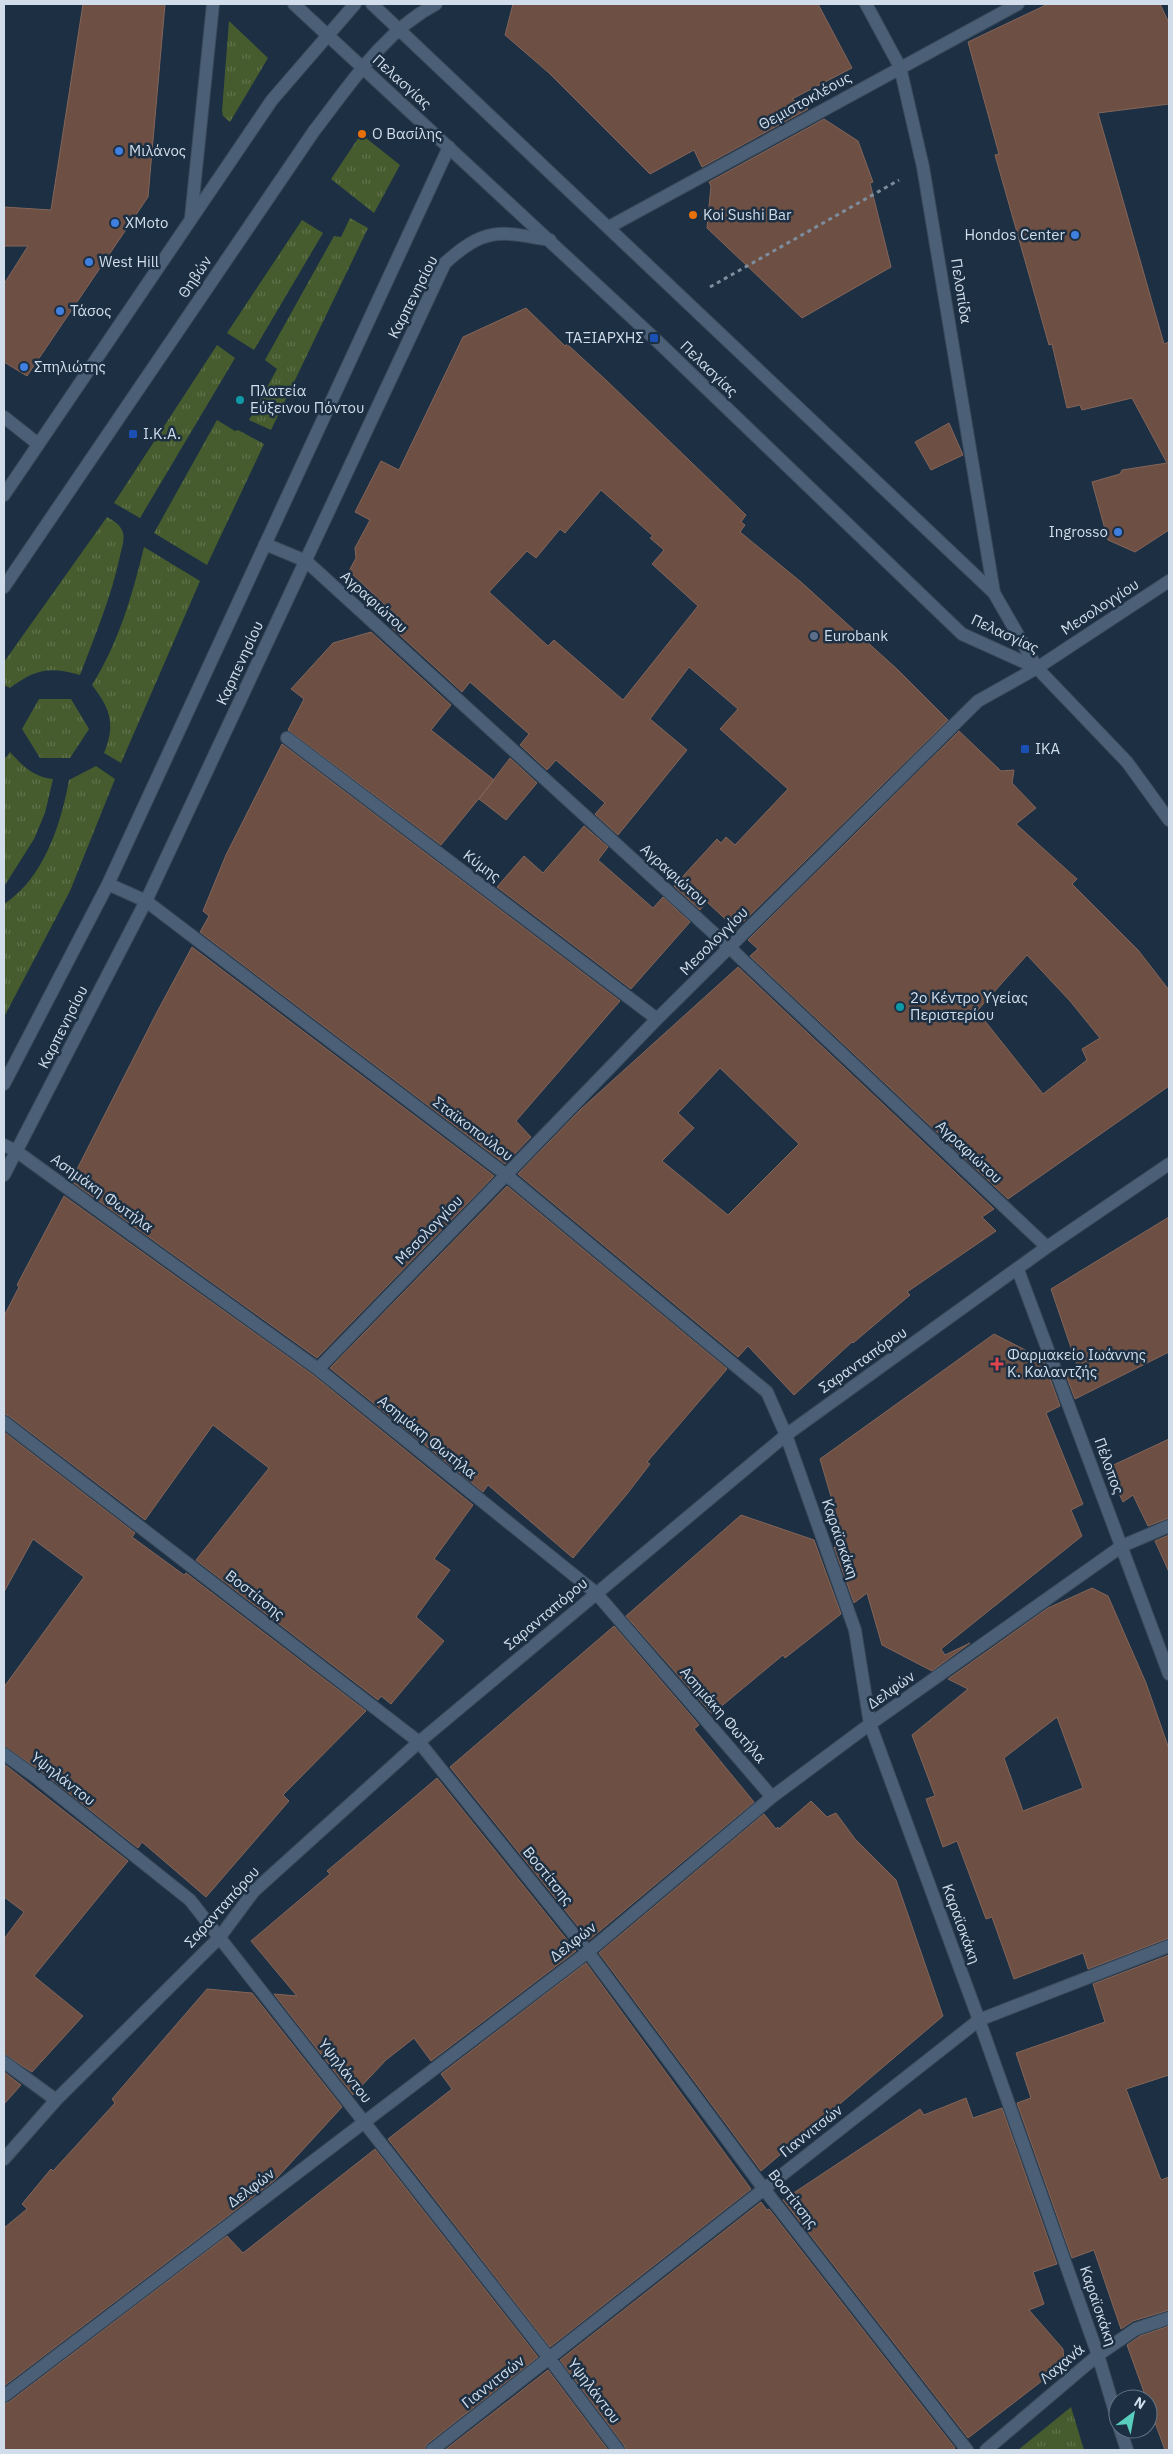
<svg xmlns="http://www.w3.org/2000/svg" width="1173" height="2454" viewBox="0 0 1173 2454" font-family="'IBM Plex Sans',sans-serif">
<defs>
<pattern id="grass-tufts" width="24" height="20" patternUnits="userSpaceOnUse" patternTransform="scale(1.25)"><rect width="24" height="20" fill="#475c2e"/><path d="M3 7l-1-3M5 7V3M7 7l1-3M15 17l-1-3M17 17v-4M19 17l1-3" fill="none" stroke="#60734c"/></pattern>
</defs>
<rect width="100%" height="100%" fill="#1c2f43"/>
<!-- grass -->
<path fill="url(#grass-tufts)" d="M229,21L268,58L230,122L223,116L222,111Z
M361,134L400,165L374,213L331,179Z
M350,218L368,228L271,430L249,420L277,369L265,360L334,236L341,237Z
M302,220L323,233L254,350L227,333Z
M217,345L235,358L140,518L114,503Z
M217,420L235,431L238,430L264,444L207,565L154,533Z
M107,517C114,521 121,525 123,533C125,540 121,550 120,556C111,598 95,635 80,675C50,666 35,669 10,688L4,685V662Z
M144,547L200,581L121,763L104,753C116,724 110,708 92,685C119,642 132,596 144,547Z
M39,699H71L89,729L70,758H40L22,729Z
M10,752C23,766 33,777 53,779L45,813L34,839L5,885L4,760Z
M96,766L115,779L70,891L4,1017V904C43,879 61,825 69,780Z
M1071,2407L1084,2450H1018Z"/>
<!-- building -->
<path fill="#6d5043" stroke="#846559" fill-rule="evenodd" d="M83,4H165L148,197L27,376L4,362V284L28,246H4V207L51,210Z
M513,4H818L852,68L792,99L808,109L702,167L694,150L650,174L549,73L505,35Z
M1048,4H1160L1169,23V104L1098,113L1164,344L1169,342V530L1135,552L1108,540L1092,482L1120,474L1122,470L1167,463L1132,398L1082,410L1080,405L1067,408L1052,344L1049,345L995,155L999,154L968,42Z
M824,119L858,141L873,182L870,183L891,267L802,318L707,228L711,186L709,182Z
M526,308L565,346L567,344L607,381L746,515L741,522L745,525L740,532L801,582L898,670L948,720L736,929L707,902L700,910L674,886L717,839L721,843L726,837L735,845L788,789L720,729L738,709L689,667L650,719L687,750L618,835L595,814L605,803L556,760L547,770L520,745L529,734L470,682L462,692L390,626L403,622L349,571L356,558L355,548L370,520L355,512L381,461L399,470L463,337ZM601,490L653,536L650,538L664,550L652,564L698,606L623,700L554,640L548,646L489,592L527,551L536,558L560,529L565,533Z
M949,423L963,455L931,470L915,442Z
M371,632L451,705L431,730L494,780L441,845L288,730L304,699L291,689L333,643Z
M959,731L1001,771L1014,770L1012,783L1036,808L1016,824L1077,879L1072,884L1138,950L1169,990V1086L1008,1199L750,956L758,949L748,940ZM1027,955L1070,1001L1100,1038L1082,1049L1087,1060L1043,1094L977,1011Z
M282,744L620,1001L516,1121L531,1137L505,1164L200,932L209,916L203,911L226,855Z
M510,758L537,783L506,820L479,799Z
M584,826L608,847L598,860L653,908L663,897L690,922L631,989L497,887L524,856L543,873Z
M192,947L494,1176L317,1358L71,1181L157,1012Z
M738,967L994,1209L982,1217L996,1231L907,1292L910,1295L853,1343L852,1342L794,1395L748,1346L738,1357L518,1174L581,1109ZM720,1068L799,1144L728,1215L662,1161L694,1128L678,1113Z
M507,1186L727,1369L647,1462L650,1464L627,1494L573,1558L488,1485L483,1492L330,1368Z
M64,1196L313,1375L473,1505L434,1559L450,1570L416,1617L444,1641L391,1704L381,1696L378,1700L196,1560L269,1468L213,1425L145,1520L9,1416L4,1414V1316L19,1287L17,1285Z
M1169,1217V1352L1075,1399L1064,1370L1082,1380L1051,1289Z
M994,1334L1043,1359L1060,1406L1046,1413L1083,1504L1071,1510L1082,1536L941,1649L945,1655L970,1643L932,1671L882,1645L867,1593L854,1603L834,1547L847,1551L820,1459Z
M4,1432L135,1533L132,1537L184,1575L186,1573L366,1711L283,1795L289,1801L206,1897L142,1842L138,1848L41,1771L4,1746V1687L84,1577L33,1539L4,1592Z
M1169,1439V1518L1148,1526L1133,1495L1123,1502L1107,1468Z
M741,1515L814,1540L841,1614L785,1658L783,1655L712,1714L626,1616Z
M1169,1535V1572L1155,1541Z
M1092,1588L1108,1596L1146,1683L1169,1749V1938L1088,1969L1083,1953L1014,1979L992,1917L986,1919L957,1841L943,1847L926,1799L935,1796L912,1735L968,1689L948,1679L1048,1608ZM1057,1717L1083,1788L1023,1811L1004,1758Z
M614,1626L699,1725L694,1729L754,1802L589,1940L450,1767Z
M4,1764L128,1861L34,1976L83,2016L32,2072L4,2054V1939L24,1912L4,1897Z
M437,1778L576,1951L431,2061L414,2038L386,2060L353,2095L274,1994L297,1996L251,1941L330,1874L327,1871Z
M811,1801L827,1817L836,1813L855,1839L896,1880L943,2016L761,2171L599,1953L764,1814L776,1829L778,1827L779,1829Z
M1169,1955V2075L1126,2089L1161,2180L1169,2177V2310L1133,2321L1121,2329L1094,2250L1072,2258L1017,2103L1031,2098L1016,2053L1105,2022L1093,1984Z
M586,1963L751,2189L550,2347L388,2139L452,2089L441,2074Z
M207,1989L252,1993L342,2107L275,2180L4,2386V2228L27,2209L22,2204L51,2169L53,2171L115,2103L112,2099Z
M4,2072L21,2085L4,2104Z
M966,2098L973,2118L1002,2108L1057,2264L1033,2272L1044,2304L1029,2310L1063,2349L1064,2364L968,2438L783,2200L920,2109L924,2115Z
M375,2149L538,2357L427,2444L424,2450H4V2404L9,2402L227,2236L243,2253Z
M761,2202L767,2210L769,2209L955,2448L953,2450H626L624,2445L560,2360Z
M1169,2326V2450H1165L1127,2345L1140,2336Z
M548,2370L608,2450H445Z"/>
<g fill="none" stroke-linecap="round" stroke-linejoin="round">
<!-- minor casing -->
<g stroke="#3a4a5b" stroke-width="14">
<path id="minor" d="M866,4L900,67L923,167L994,593
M609,227L1018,4
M4,417L38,444
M265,544L306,561L730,948L1047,1247
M287,738L657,1019
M108,884L146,901L505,1174L767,1392L786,1435L855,1630L870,1724L979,2020L1098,2355L1118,2422
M4,1084L108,884L449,147
M4,1145L16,1151L318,1369L596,1593L772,1797
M4,1175L146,901L445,263C485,227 499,231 550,240
M1018,1270L1169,1674
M318,1369L657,1019L978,701L1037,668L1169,581
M4,1422L419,1742L588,1952L764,2189L967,2450
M4,1754L36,1777L190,1900L549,2358L618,2450
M4,2062L56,2100
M4,2159L56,2100L219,1938L254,1891L419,1742L786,1435L1047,1247L1169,1164
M4,2396L588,1952L772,1797L870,1724L1122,1546L1169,1526
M1120,2429L1127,2450
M432,2450L979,2020L1169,1946
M986,2450L1098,2355L1136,2329L1169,2318"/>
</g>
<!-- tertiary casing -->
<g stroke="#3a4a5b" stroke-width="14">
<path id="tertiary" d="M294,4L654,338L962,634L1037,668
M372,4L994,593L1037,668L1127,762L1169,820"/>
</g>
<!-- secondary casing -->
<g stroke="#3a4a5b" stroke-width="14">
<path id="secondary" d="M191,218L213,4
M4,495L272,100L355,4
M4,587L314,131C349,86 384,31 436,4"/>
</g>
<!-- path -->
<path stroke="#7d8d9d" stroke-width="3" stroke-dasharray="4 4" stroke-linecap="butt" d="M710,287L899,180"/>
<!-- minor -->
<use href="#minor" stroke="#4b6076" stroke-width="12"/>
<!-- tertiary -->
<use href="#tertiary" stroke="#4b6076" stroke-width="12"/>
<!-- secondary -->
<use href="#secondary" stroke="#4b6076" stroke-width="12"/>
</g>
<!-- markers -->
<g fill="#e8710a" stroke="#1c2f43" stroke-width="2">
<circle cx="362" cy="134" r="5"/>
<circle cx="693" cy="215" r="5"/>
</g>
<g fill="#3f7fe0" stroke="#1c2f43" stroke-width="2">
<circle cx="119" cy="151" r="5"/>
<circle cx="115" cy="223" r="5"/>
<circle cx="1075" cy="235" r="5"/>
<circle cx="89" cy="262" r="5"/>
<circle cx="60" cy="311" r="5"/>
<circle cx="24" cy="367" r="5"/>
<circle cx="1118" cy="532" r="5"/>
</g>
<g fill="#1a4fb4" stroke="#1c2f43" stroke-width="2">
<rect x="649" y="333" width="10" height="10" rx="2.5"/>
<rect x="128" y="429" width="10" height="10" rx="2.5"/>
<rect x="1020" y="744" width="10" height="10" rx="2.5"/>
</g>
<g fill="#0f9aa8" stroke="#1c2f43" stroke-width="2">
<circle cx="240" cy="400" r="5"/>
<circle cx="900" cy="1007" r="5"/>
</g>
<circle fill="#5c6f8a" stroke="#1c2f43" stroke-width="2" cx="814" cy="636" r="5"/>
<path fill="#e0444e" stroke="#1c2f43" stroke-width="2" d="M994.5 1356.5h5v5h5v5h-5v5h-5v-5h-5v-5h5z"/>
<g text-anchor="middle" stroke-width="5" stroke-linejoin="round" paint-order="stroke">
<!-- street labels -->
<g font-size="15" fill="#d1ddeb" stroke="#1c2f43">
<text transform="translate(402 82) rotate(42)" y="5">Πελασγίας</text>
<text transform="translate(805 101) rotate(-29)" y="5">Θεμιστοκλέους</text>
<text transform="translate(195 277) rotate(-56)" y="5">Θηβών</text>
<text transform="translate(961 291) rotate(81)" y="5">Πελοπίδα</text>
<text transform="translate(413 297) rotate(-63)" y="5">Καρπενησίου</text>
<text transform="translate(709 369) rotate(44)" y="5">Πελασγίας</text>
<text transform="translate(374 602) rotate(42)" y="5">Αγραφιώτου</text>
<text transform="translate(1100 607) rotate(-33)" y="5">Μεσολογγίου</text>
<text transform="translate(1005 634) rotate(25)" y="5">Πελασγίας</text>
<text transform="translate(240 663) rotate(-65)" y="5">Καρπενησίου</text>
<text transform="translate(482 866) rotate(37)" y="5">Κύμης</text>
<text transform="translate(674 875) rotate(42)" y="5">Αγραφιώτου</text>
<text transform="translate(714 941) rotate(-45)" y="5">Μεσολογγίου</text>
<text transform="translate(63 1027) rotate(-63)" y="5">Καρπενησίου</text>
<text transform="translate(473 1129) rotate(37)" y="5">Σταϊκοπούλου</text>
<text transform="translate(969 1152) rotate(43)" y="5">Αγραφιώτου</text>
<text transform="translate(102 1193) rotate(36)" y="5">Ασημάκη Φωτήλα</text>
<text transform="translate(429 1230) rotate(-46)" y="5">Μεσολογγίου</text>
<text transform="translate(863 1360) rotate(-35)" y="5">Σαρανταπόρου</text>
<text transform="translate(427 1437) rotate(39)" y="5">Ασημάκη Φωτήλα</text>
<text transform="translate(1109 1466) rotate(70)" y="5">Πέλοπος</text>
<text transform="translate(840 1539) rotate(71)" y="5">Καραϊσκάκη</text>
<text transform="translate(255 1595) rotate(38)" y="5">Βοστίτσης</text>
<text transform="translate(546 1614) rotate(-40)" y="5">Σαρανταπόρου</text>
<text transform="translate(891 1690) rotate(-35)" y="5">Δελφών</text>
<text transform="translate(723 1715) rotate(49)" y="5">Ασημάκη Φωτήλα</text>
<text transform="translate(63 1779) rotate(38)" y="5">Υψηλάντου</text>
<text transform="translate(548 1876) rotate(51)" y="5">Βοστίτσης</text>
<text transform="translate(222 1907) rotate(-48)" y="5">Σαρανταπόρου</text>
<text transform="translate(961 1924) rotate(70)" y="5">Καραϊσκάκη</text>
<text transform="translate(573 1942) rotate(-38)" y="5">Δελφών</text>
<text transform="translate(345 2071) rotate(52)" y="5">Υψηλάντου</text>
<text transform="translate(811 2131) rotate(-38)" y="5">Γιαννιτσών</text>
<text transform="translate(251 2188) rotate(-37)" y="5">Δελφών</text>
<text transform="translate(793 2199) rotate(52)" y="5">Βοστίτσης</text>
<text transform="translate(1098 2306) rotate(71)" y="5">Καραϊσκάκη</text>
<text transform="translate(1062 2364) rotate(-40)" y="5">Λαχανά</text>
<text transform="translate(493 2382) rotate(-38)" y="5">Γιαννιτσών</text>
<text transform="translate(594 2391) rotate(53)" y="5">Υψηλάντου</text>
</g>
<!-- poi labels -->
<g font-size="15" fill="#d1ddeb" stroke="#1c2f43" text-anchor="start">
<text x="372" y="139">Ο Βασίλης</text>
<text x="129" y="156">Μιλάνος</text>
<text x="703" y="220">Koi Sushi Bar</text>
<text x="125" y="228">XMoto</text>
<text x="1065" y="240" text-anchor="end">Hondos Center</text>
<text x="99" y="267">West Hill</text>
<text x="70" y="316">Τάσος</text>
<text x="644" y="343" text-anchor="end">ΤΑΞΙΑΡΧΗΣ</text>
<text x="34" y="372">Σπηλιώτης</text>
<text x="250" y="396">Πλατεία<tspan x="250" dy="17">Εύξεινου Πόντου</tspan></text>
<text x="143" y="439">Ι.Κ.Α.</text>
<text x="1108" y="537" text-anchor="end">Ingrosso</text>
<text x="824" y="641">Eurobank</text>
<text x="1035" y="754">ΙΚΑ</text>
<text x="910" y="1003">2ο Κέντρο Υγείας<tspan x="910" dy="17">Περιστερίου</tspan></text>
<text x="1007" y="1360">Φαρμακείο Ιωάννης<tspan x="1007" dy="17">Κ. Καλαντζής</tspan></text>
</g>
</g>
<!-- border -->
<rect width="1173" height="2454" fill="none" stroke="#d1ddeb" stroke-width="10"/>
<!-- north arrow -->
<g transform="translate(1133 2414) rotate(32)"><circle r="24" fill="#1c2f43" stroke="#647586"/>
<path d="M0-4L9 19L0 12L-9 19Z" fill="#5acebe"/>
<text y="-8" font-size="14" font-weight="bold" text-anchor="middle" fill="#d1ddeb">N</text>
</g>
</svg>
